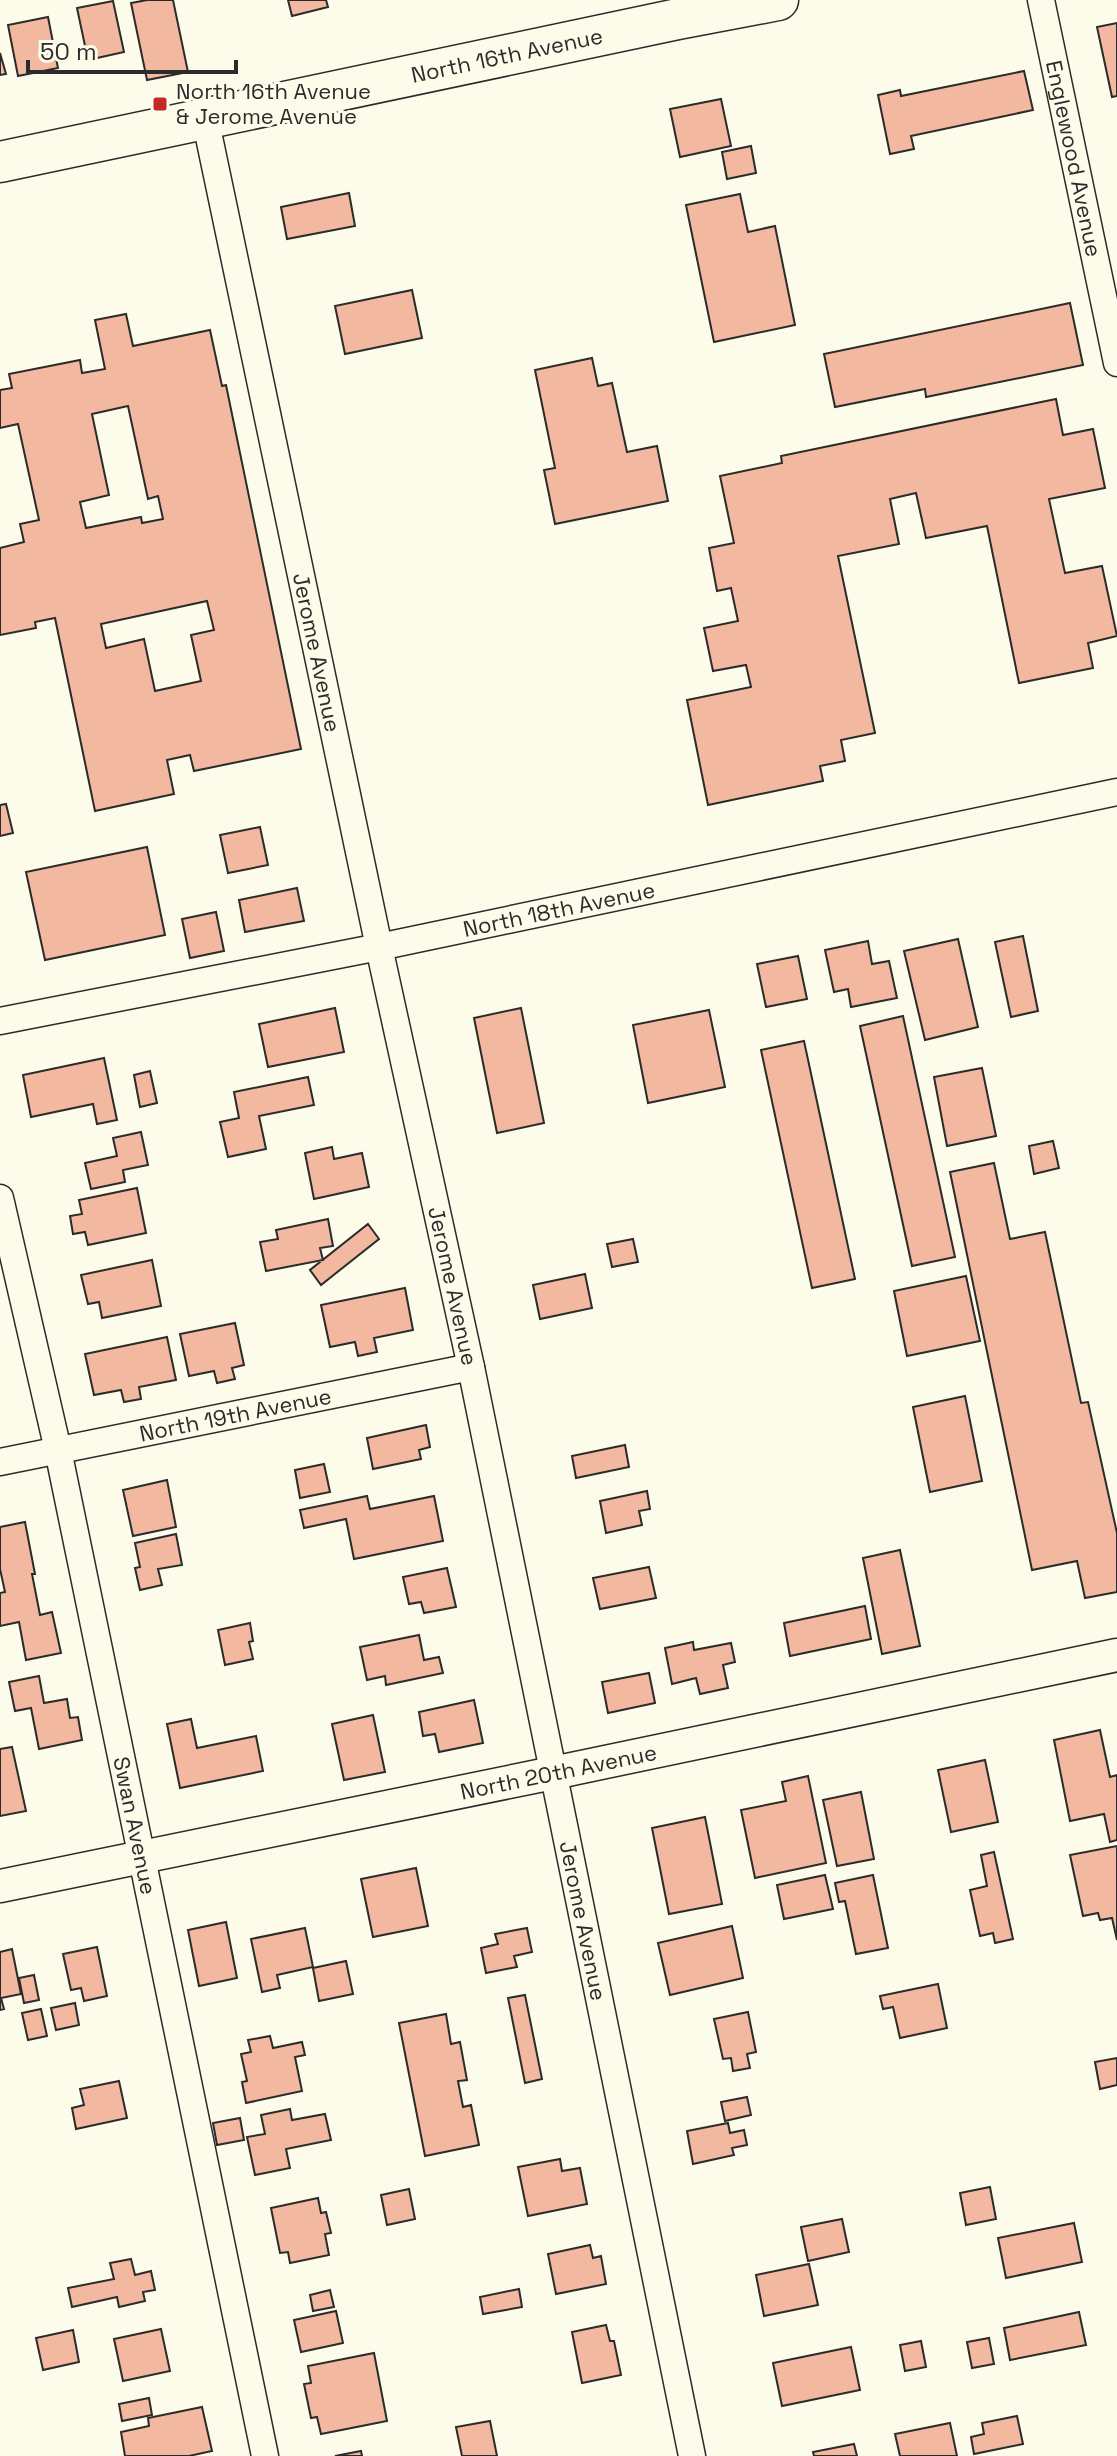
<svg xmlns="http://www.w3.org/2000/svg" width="1117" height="2456" viewBox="0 0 1117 2456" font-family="'Space Grotesk',sans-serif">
<rect width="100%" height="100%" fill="#fdfbea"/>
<!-- building -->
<path fill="#f2b8a0" stroke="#2b2b2b" stroke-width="2" fill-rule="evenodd" d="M147,0H173L188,72L147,80L131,3Z
M288,0H326L328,7L292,16Z
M113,1L124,52L88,60L77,8Z
M48,17L58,68L18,76L8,25Z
M1117,23V96L1112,97L1097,27Z
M0,53L6,74L0,75Z
M1024,71L1033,110L911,136L914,149L890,154L878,95L900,90L901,96Z
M721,99L731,146L680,157L670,109Z
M751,146L756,173L727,179L722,152Z
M349,193L355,226L287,239L281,207Z
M740,194L748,232L775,226L795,325L714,342L686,205Z
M412,290L422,338L345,354L335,306Z
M1070,303L1083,365L926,397L925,389L835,407L824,354Z
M126,314L133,346L210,330L222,386L226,385L301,749L194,771L190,755L167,760L174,794L95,811L55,618L35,622L36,628L0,635V548L24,542L20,524L39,520L18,424L0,428V390L12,388L9,374L80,360L82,373L105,369L95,320ZM128,406L148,499L158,496L163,519L142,523L141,517L86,528L80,502L109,495L92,414ZM207,601L214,630L191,635L201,681L155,691L144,639L106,648L101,624Z
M592,358L598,386L612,383L627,452L657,446L668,501L555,524L544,470L555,468L535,370Z
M1056,399L1063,435L1093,429L1105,488L1049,499L1065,573L1102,566L1117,636L1088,643L1093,668L1019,683L987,526L926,538L916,493L890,499L899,544L838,556L875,733L841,740L845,761L820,766L823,781L708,805L687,700L751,687L746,665L713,671L704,628L738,621L731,588L717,591L709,548L734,543L720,476L782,463L781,456Z
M6,804L13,833L0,836V805Z
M260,827L268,865L228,873L220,835Z
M147,847L165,935L45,960L26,872Z
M297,888L304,921L245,932L239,900Z
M216,912L224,951L190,958L182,919Z
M1023,936L1038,1011L1011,1017L995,942Z
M958,939L978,1027L925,1040L904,951Z
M868,941L872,964L889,961L897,998L851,1007L848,989L834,992L825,950Z
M798,956L807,999L766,1007L757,964Z
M335,1008L344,1052L268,1067L259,1024Z
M521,1008L544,1123L497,1133L474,1018Z
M709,1010L725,1087L648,1103L633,1025Z
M903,1016L955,1257L912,1266L860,1026Z
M804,1041L855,1279L812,1288L761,1050Z
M104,1058L117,1120L97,1124L93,1104L31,1117L23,1075Z
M982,1068L996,1136L947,1146L934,1077Z
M150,1071L157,1103L140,1107L134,1075Z
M308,1077L314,1105L259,1116L266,1149L228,1157L220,1122L239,1118L234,1092Z
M141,1132L148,1165L123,1170L125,1182L91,1189L85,1163L117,1156L113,1138Z
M1053,1141L1059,1168L1034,1174L1029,1146Z
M332,1147L334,1159L362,1153L369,1187L314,1199L305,1153Z
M994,1163L1010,1239L1045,1232L1081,1403L1088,1402L1117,1533V1592L1085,1598L1077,1561L1032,1570L950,1172Z
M137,1188L146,1233L88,1245L85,1232L73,1234L70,1216L82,1214L79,1200Z
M328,1219L333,1246L320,1248L323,1260L266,1271L260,1242L278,1239L276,1230Z
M368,1224L379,1239L321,1285L310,1270Z
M633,1239L638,1262L612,1267L607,1244Z
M152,1260L161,1306L102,1318L99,1302L88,1304L81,1275Z
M585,1274L592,1308L540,1319L533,1285Z
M966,1276L980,1341L907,1356L894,1291Z
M405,1288L413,1330L374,1338L377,1352L358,1356L355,1342L330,1347L321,1305Z
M235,1323L244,1365L232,1368L235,1379L217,1383L214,1371L189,1376L180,1334Z
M167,1337L176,1380L139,1387L141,1399L124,1402L121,1390L94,1395L85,1354Z
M965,1396L982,1481L930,1492L913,1407Z
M426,1425L430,1447L419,1450L421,1459L373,1469L367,1438Z
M625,1445L629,1467L576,1478L572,1456Z
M324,1464L330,1492L300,1498L295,1470Z
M167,1480L176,1527L133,1536L123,1490Z
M647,1491L650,1509L639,1511L642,1525L606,1533L600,1501Z
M367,1496L370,1509L434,1496L443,1541L354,1559L346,1519L304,1528L300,1510Z
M25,1522L35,1574H32L40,1615L52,1612L61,1653L26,1660L19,1622L0,1626V1593L5,1592L0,1569V1527Z
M176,1534L182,1565L158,1569L162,1585L140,1590L135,1568L140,1567L135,1543Z
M900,1550L920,1646L882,1654L863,1558Z
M649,1567L656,1598L600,1609L593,1578Z
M447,1568L456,1607L424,1613L421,1602L409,1604L403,1577Z
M865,1606L871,1639L790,1656L784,1623Z
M250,1623L253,1641L249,1642L253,1659L225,1665L218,1630Z
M419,1635L424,1660L439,1657L443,1673L386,1685L385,1676L367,1680L360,1647Z
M693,1642L694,1650L731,1643L735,1662L723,1665L728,1688L700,1694L696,1678L672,1684L665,1648Z
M649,1673L655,1703L608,1713L602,1682Z
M39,1676L44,1703L67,1699L70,1718L78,1717L82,1740L39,1749L31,1708L15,1711L9,1682Z
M474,1700L483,1743L439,1752L435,1734L423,1736L419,1712Z
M373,1715L385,1772L344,1780L332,1724Z
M191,1719L197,1748L256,1736L263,1771L180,1788L167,1724Z
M1100,1730L1110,1777L1117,1775V1840L1110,1842L1104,1814L1070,1821L1054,1740Z
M12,1747L26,1811L0,1816V1749Z
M985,1760L998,1822L951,1832L938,1770Z
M808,1776L826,1863L755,1878L741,1810L786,1801L782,1782Z
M861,1792L874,1859L837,1866L823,1800Z
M705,1817L722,1904L669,1914L652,1828Z
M1117,1846V1940L1112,1918L1100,1920L1098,1913L1083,1916L1070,1855Z
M994,1852L1013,1939L995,1943L993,1933L980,1936L970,1890L987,1886L981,1855Z
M416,1868L428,1926L373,1937L361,1879Z
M825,1875L833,1909L784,1919L777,1885Z
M873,1875L888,1948L856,1954L845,1901L839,1902L835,1883Z
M226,1922L237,1978L199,1986L188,1930Z
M732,1926L743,1978L670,1995L658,1943Z
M305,1928L313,1967L277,1975L280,1988L262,1992L251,1939Z
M527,1928L532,1952L514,1956L517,1967L486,1973L481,1948L498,1944L495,1934Z
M97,1947L107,1996L84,2001L81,1988L71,1990L63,1954Z
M12,1949L21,1994L1,1998L4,2009L0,2010V1952Z
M346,1961L353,1994L319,2001L313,1968Z
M34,1975L39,2000L24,2003L19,1978Z
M938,1984L947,2028L900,2038L893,2007L883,2009L880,1996Z
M525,1995L542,2079L525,2083L508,1998Z
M75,2003L79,2025L56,2030L51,2008Z
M41,2009L47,2036L28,2040L22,2013Z
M748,2012L756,2052L747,2054L750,2068L733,2071L731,2058L723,2059L714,2019Z
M446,2014L451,2044L460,2042L467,2080L458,2081L463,2107L471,2105L479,2145L425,2156L399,2023Z
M270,2036L273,2048L302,2042L305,2055L295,2057L302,2091L246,2103L242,2082L247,2081L241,2054L251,2052L248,2040Z
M1117,2058V2085L1100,2089L1095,2062Z
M119,2081L127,2118L76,2129L72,2108L84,2105L80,2089Z
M747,2097L751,2115L725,2121L721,2102Z
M290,2109L292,2120L325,2114L331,2140L286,2149L290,2168L255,2175L247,2137L265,2134L261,2115Z
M240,2118L244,2140L217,2145L213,2123Z
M728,2123L730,2133L744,2130L747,2145L732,2148L734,2155L693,2164L687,2131Z
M560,2159L562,2171L580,2168L587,2204L528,2216L518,2167Z
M990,2187L996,2219L966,2225L960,2193Z
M409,2189L415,2219L387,2225L381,2195Z
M318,2198L321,2213L326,2212L331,2233L325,2234L329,2255L290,2263L288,2252L280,2253L271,2208Z
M842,2219L849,2252L808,2261L801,2227Z
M1074,2223L1082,2262L1006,2278L998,2238Z
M590,2245L593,2258L601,2256L606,2284L556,2294L548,2254Z
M131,2259L135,2275L151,2271L155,2290L143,2292L145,2301L119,2307L117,2297L72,2307L68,2288L114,2279L110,2263Z
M809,2264L818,2305L764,2316L756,2275Z
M519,2289L522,2307L483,2314L480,2297Z
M330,2290L334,2307L313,2311L310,2295Z
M336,2311L343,2343L301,2352L294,2320Z
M1079,2312L1086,2345L1010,2360L1004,2328Z
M606,2325L610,2341H614L621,2375L582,2383L572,2332Z
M161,2329L170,2371L123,2381L114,2339Z
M73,2330L79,2362L43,2370L36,2338Z
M989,2338L994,2364L972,2368L967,2342Z
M921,2341L926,2367L905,2371L900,2345Z
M851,2347L860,2390L782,2406L773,2363Z
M374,2353L387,2421L321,2434L317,2417L311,2418L304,2384L311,2383L308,2366Z
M149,2398L152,2415L122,2421L119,2404Z
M202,2407L212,2451L189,2456H125L121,2432L149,2426L148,2418Z
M1017,2416L1023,2444L974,2454L971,2437L984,2434L982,2423Z
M490,2421L497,2456H462L456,2427Z
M950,2423L957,2456H900L895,2434Z
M854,2444L857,2456H814L813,2452Z
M361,2451L362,2456H335Z"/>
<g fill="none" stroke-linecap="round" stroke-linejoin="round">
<!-- minor casing -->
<g stroke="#2b2b2b" stroke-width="29">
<g id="minor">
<path id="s1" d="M1041,0L1117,363"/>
<path id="s2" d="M205,118L379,947L471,1367L692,2456"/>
<path id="s3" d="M0,1021L379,947L1117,792"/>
<path id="s4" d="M0,1198L58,1450L265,2456"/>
<path id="s5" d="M0,1462L471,1367"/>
</g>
</g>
<!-- tertiary casing -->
<g stroke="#2b2b2b" stroke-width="35">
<g id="tertiary">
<path id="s6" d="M0,1886L553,1773L1117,1655"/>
</g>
</g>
<!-- primary casing -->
<g stroke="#2b2b2b" stroke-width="43">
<g id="primary">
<path id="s7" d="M0,162L678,19L778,0"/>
</g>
</g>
<!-- minor -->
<use href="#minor" stroke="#fdfbea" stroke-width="26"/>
<!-- tertiary -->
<use href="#tertiary" stroke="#fdfbea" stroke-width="32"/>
<!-- primary -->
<use href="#primary" stroke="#fdfbea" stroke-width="40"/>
</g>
<!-- markers -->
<rect fill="#c62828" stroke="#fdfbea" stroke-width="3" x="152" y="96" width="16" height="16" rx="4"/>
<g text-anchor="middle" stroke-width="6" stroke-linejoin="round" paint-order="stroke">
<!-- street labels -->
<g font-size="22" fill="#2b2b2b" stroke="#fdfbea">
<text dy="8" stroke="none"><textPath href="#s7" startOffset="518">North 16th Avenue</textPath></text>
<text dy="8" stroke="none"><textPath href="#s1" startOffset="162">Englewood Avenue</textPath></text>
<text dy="8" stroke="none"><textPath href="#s2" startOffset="546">Jerome Avenue</textPath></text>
<text dy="8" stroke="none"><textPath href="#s3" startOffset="570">North 18th Avenue</textPath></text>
<text dy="8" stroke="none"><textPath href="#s2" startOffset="1194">Jerome Avenue</textPath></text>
<text dy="8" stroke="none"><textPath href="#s5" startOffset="240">North 19th Avenue</textPath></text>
<text dy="8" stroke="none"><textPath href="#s6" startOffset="570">North 20th Avenue</textPath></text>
<text dy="8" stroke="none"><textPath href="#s4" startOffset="642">Swan Avenue</textPath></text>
<text dy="8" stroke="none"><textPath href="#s2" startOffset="1842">Jerome Avenue</textPath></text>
</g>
<!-- poi labels -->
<g font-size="22" fill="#2b2b2b" stroke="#fdfbea" text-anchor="start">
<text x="176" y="99">North 16th Avenue<tspan x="176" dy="25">&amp; Jerome Avenue</tspan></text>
</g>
</g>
<!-- scale -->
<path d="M28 60v12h208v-12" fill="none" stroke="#2b2b2b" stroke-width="4"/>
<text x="40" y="60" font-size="24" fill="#2b2b2b" stroke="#fdfbea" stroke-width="6" paint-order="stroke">50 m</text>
</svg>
